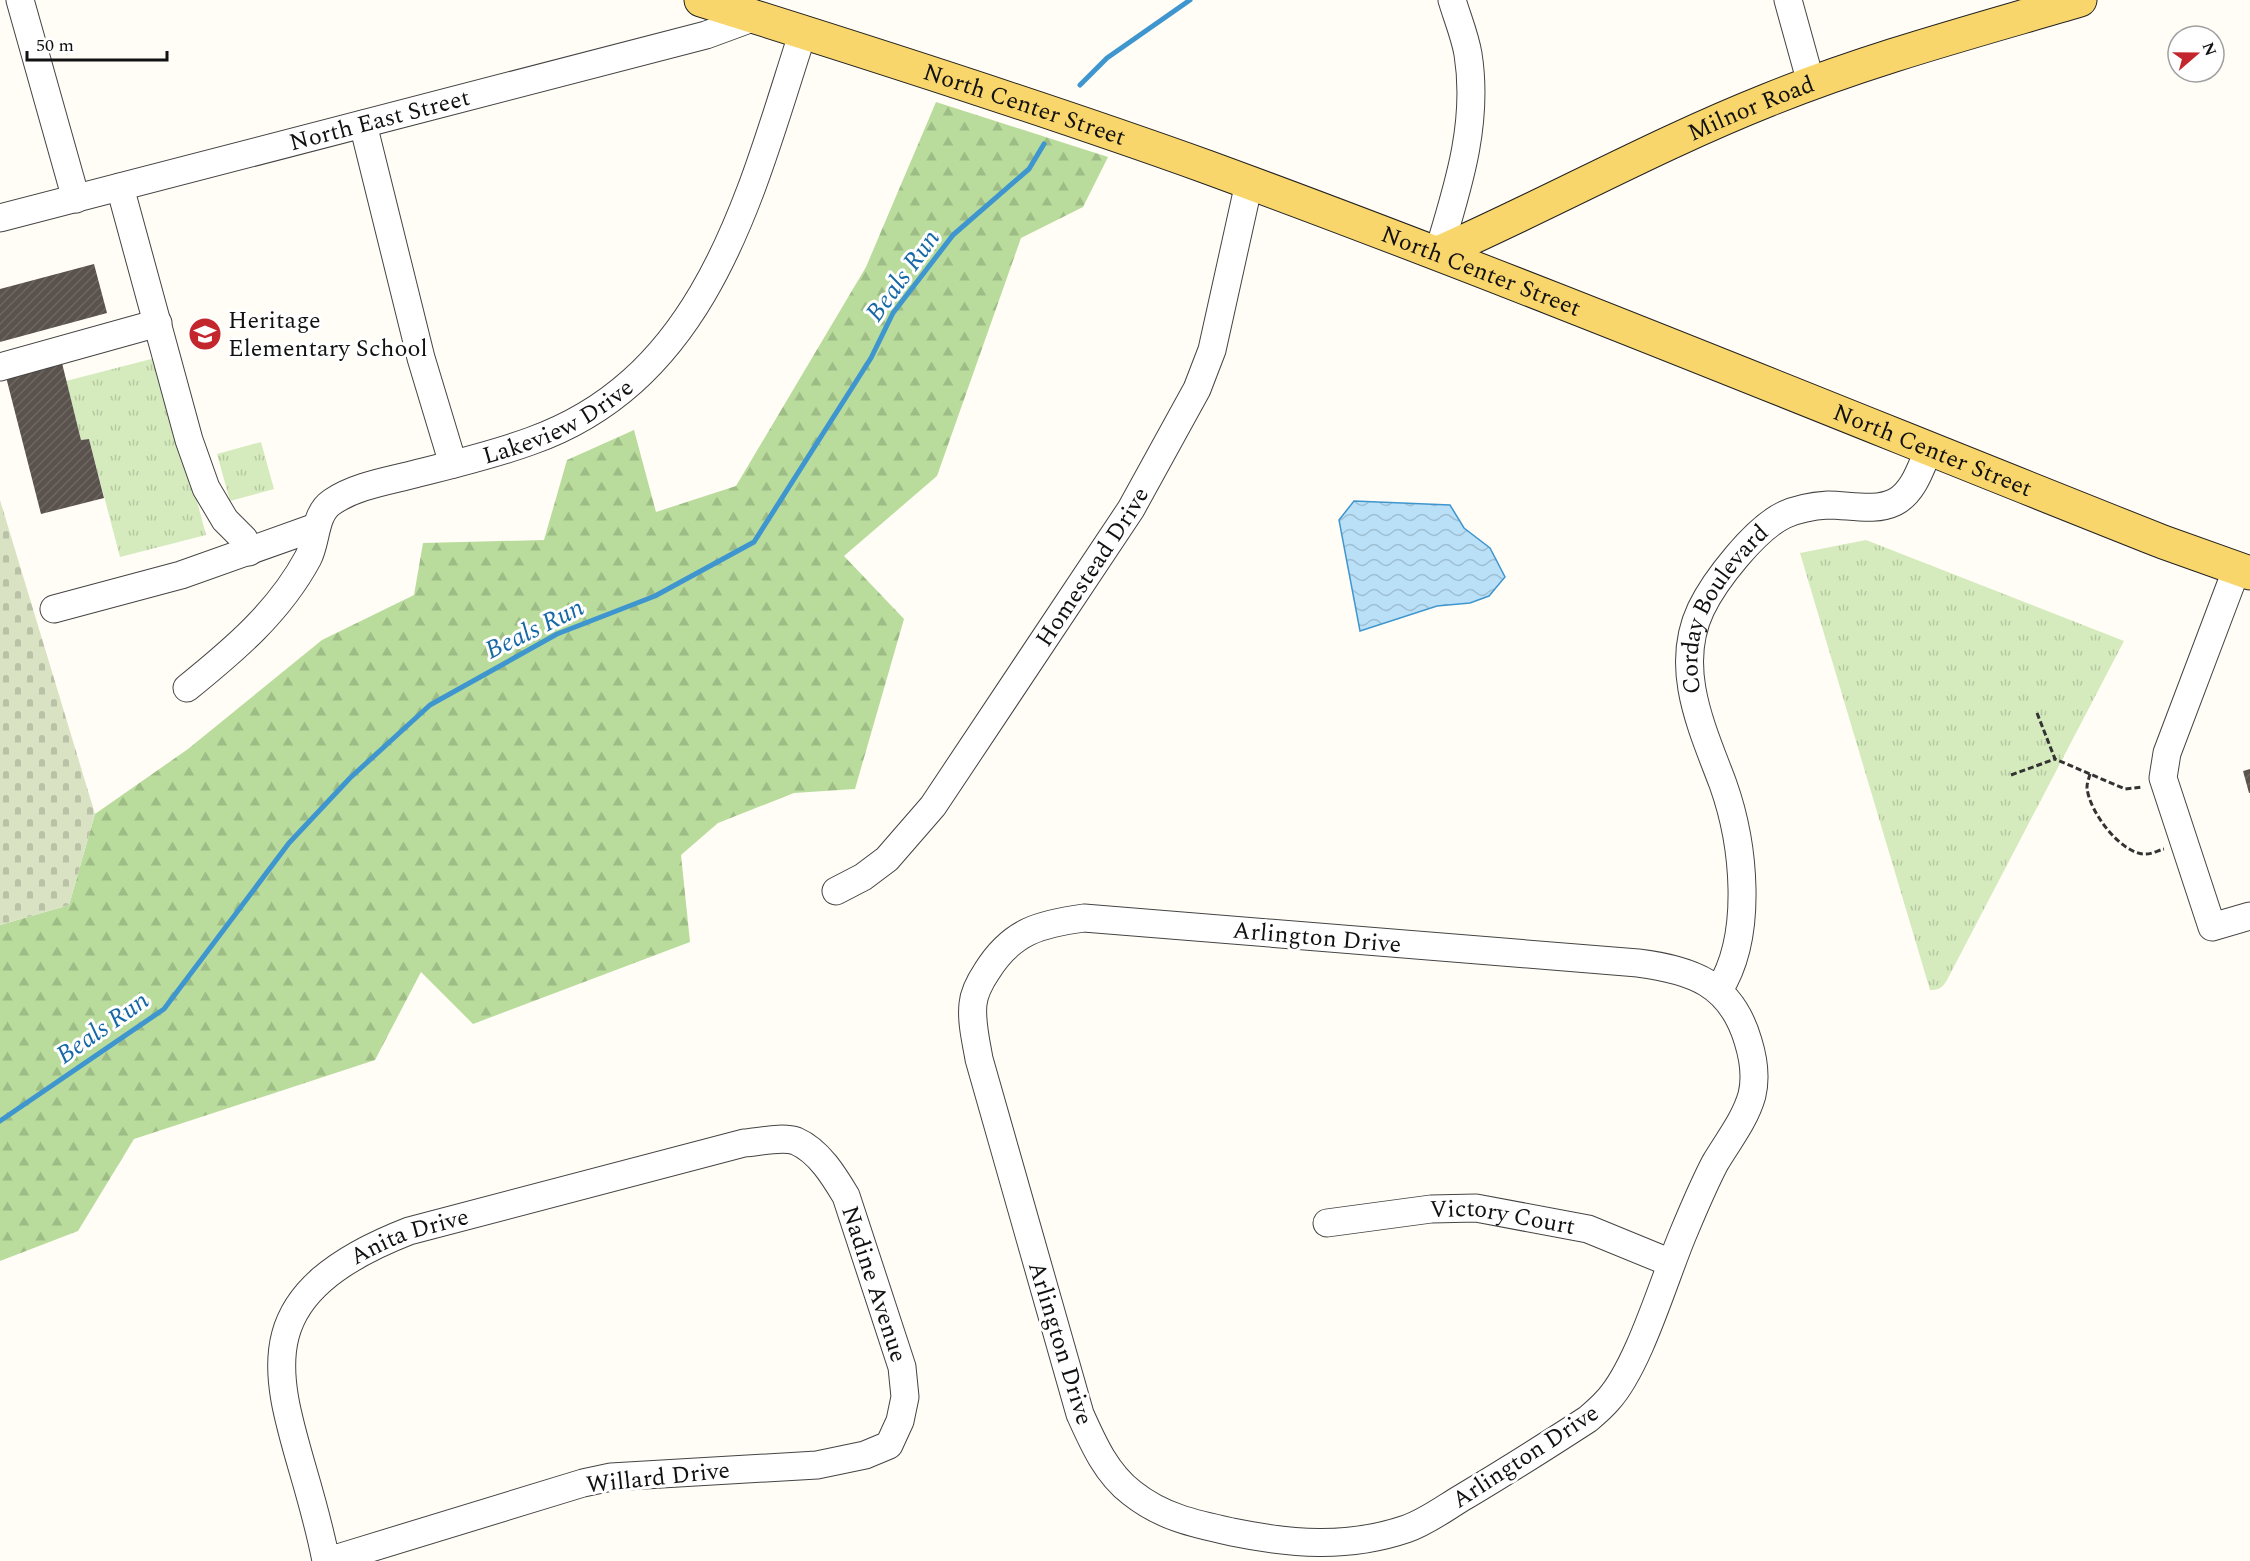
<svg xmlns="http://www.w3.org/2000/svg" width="2250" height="1561" viewBox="0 0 2250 1561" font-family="Spectral,serif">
<defs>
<pattern id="forest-firs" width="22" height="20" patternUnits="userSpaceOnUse" patternTransform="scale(1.5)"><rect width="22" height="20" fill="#b9dc9c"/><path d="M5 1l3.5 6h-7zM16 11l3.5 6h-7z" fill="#9ebc85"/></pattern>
<pattern id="cemetery-stones" width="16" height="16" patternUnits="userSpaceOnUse" patternTransform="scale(1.5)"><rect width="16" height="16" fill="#d9e3c4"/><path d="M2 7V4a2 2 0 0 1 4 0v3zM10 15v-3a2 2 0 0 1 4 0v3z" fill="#b9c2a7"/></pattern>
<pattern id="park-tufts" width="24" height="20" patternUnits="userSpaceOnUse" patternTransform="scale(1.5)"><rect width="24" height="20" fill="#d5ebbd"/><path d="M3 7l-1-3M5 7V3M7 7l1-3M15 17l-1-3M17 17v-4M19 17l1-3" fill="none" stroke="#b6c8a1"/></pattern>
<pattern id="water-waves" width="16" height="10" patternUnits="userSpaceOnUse" patternTransform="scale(1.5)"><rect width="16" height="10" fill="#b9e0f7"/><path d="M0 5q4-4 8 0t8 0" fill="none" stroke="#9ebfd3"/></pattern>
<pattern id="building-hatch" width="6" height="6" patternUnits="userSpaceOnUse" patternTransform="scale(1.5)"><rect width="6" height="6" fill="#5a524d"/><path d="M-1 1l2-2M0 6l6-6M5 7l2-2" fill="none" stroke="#6d6662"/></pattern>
</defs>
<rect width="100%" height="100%" fill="#fffdf5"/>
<!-- forest -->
<path fill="url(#forest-firs)" d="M936,102L1108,157L1083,207L1021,238L937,476L844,556L904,619L855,789L794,793L718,823L681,855L690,942L473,1024L421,972L375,1060L134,1139L78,1231L0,1261V925L69,905L95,814L188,749L322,640L414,595L423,543L544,540L567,460L634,430L656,512L736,486L866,267Z"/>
<!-- cemetery -->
<path fill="url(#cemetery-stones)" d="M0,500L95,814L69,905L0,925Z"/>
<!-- park -->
<path fill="url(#park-tufts)" d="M159,357L206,535L120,557L89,439L81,440L66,381Z
M261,442L274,489L230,501L217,454Z
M1866,540L2124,641L1947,980C1942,988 1939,990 1930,990L1800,553Z"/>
<!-- water -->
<path fill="url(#water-waves)" stroke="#3f96cf" stroke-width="1.5" d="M1354,501L1450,505L1464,528L1490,548L1505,577L1489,596L1470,603L1437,606L1360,631L1339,520Z"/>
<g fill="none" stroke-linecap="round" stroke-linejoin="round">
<!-- stream -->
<path stroke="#3f96cf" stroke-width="5" d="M1080,85L1107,58L1190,0
M0,1121L164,1009L289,843L350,778L430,705L557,634L655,596L754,542L871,358L893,313L953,235L1029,169L1044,144"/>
</g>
<!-- building -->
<path fill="url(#building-hatch)" d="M94,264L107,313L0,342V289Z
M62,363L81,440L89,439L104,498L41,514L6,377Z
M2250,769V793H2249L2243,771Z"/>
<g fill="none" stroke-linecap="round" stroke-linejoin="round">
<!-- minor casing -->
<g stroke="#444" stroke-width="29">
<g id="minor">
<path d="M20,0L76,199"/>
<path d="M1788,0L1811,83"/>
<path d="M363,124L421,358L453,464"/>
<path d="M120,187L189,440L206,488L225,520L244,539L249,552"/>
<path id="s1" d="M0,218L706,35L755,17"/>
<path d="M1438,253C1458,187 1479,123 1468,54C1465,36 1457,17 1452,0"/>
<path d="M0,367L158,323"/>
<path d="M2237,568L2167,753L2163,778L2212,927L2250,916"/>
<path d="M54,609L181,575L316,527"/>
<path id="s2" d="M187,688C234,650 279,612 308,558C317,541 314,514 332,502C355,486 388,481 415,474C454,464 493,455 531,441C709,378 751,191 803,32"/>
<path id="s3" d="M836,891L863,877L887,859L933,806L1131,509L1197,389L1212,350L1249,183"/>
<path d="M1084,918L1638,963C1692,970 1731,983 1748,1041C1753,1057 1756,1078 1752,1095C1745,1120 1728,1141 1715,1163C1703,1186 1693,1210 1683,1234C1664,1279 1639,1366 1608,1400C1602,1407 1595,1413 1588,1419C1548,1445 1507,1471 1465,1496C1446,1507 1427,1522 1406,1529C1347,1549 1291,1544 1232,1532C1195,1524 1162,1517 1132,1493C1106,1473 1093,1443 1080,1414L979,1059C976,1041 971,1022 973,1004C974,993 981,980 987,971C1012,931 1040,924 1084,918Z"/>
<path id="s4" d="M1719,990C1754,935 1744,843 1723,784C1702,728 1673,668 1701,609C1715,580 1755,529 1784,515C1799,508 1812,506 1828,505C1850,505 1875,512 1895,502C1914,492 1921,467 1929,449"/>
<path id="s5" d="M1327,1223L1431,1209L1476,1208L1588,1229L1671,1263"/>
<path id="s6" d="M326,1561C297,1407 209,1309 409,1231L744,1143C759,1142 782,1136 796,1141C819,1151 834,1176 846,1196L902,1367L905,1397L900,1421L889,1445L865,1455L817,1465L611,1477L583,1483L328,1561"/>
</g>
</g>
<!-- major casing -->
<g stroke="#222" stroke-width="35">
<g id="major">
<path id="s7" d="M701,0C871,53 1040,107 1207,167C1529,285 1845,416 2163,542L2250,573"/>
<path id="s8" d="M1438,253C1549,204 1655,145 1768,100C1869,59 1975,31 2080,0"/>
</g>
</g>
<!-- path -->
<path stroke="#333" stroke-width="3" stroke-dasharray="6 3" stroke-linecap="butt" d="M2037,713L2055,759L2125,789L2142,787
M2090,774C2089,778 2087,783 2087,787C2088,810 2121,855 2146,854C2152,854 2159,850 2164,849
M2011,775L2055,759"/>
<!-- minor -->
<use href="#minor" stroke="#fff" stroke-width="27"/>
<!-- major -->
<use href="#major" stroke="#f9d66b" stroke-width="33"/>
</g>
<!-- icons -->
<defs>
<g id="school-disc" transform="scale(1.725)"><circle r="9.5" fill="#c4262e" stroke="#fff"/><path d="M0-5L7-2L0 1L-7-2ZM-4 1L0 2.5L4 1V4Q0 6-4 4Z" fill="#fff"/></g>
</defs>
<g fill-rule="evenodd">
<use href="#school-disc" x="205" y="334"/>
</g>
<g text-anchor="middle" stroke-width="6" stroke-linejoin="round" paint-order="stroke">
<!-- street labels -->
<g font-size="24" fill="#111" stroke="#fff">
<text dy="8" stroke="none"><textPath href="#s7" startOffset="340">North Center Street</textPath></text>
<text dy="8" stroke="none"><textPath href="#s8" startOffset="345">Milnor Road</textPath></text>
<text dy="8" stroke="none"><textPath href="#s1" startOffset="392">North East Street</textPath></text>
<text dy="8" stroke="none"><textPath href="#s7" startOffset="826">North Center Street</textPath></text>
<text dy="8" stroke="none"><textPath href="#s2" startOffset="482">Lakeview Drive</textPath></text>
<text dy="8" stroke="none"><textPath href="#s7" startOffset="1312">North Center Street</textPath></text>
<text dy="8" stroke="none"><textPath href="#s3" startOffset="418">Homestead Drive</textPath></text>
<text dy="8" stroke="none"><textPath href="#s4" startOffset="402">Corday Boulevard</textPath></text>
<text transform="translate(1317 937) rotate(5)" y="8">Arlington Drive</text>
<text dy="8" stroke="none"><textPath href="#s5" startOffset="177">Victory Court</textPath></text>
<text dy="8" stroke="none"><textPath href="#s6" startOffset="398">Anita Drive</textPath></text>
<text dy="8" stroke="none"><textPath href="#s6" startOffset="966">Nadine Avenue</textPath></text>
<text transform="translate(1061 1343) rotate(73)" y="8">Arlington Drive</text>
<text transform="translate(1525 1456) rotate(-33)" y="8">Arlington Drive</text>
<text transform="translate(658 1477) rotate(-6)" y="8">Willard Drive</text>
</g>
<!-- poi labels -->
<g font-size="24" fill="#111" stroke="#fff" text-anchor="start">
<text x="228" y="328">Heritage<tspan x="228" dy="28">Elementary School</tspan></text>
</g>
<!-- water labels -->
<g font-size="26" font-style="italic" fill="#1768a6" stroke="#fff">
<text transform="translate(902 275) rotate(-54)" y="9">Beals Run</text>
<text transform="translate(534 628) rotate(-26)" y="9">Beals Run</text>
<text transform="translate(102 1027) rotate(-35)" y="9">Beals Run</text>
</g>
</g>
<!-- north arrow -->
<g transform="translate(2196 54) rotate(70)"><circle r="28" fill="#ffffff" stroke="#a0a0a0" stroke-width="1.5"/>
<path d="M0-4.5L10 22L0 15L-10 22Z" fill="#c4262e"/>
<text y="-9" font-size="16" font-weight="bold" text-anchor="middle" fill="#111111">N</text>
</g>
<!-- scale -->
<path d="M27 51v9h140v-9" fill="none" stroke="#111111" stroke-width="3"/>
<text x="36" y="51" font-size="18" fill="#111111" stroke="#ffffff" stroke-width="4.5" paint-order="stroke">50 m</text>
</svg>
